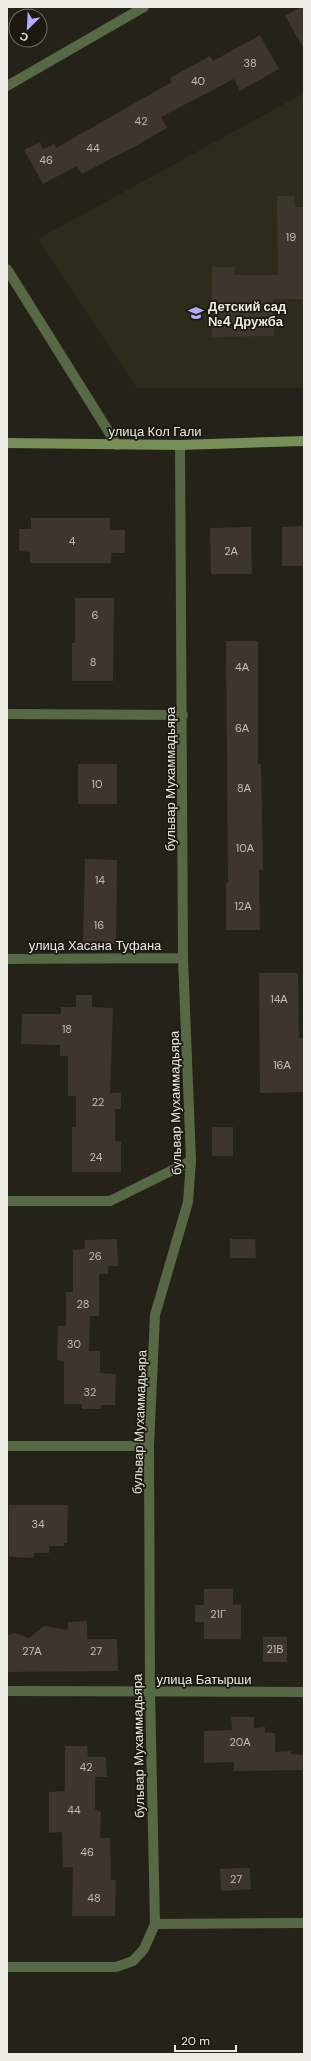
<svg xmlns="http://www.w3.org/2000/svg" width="311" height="2061" viewBox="0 0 311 2061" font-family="'DM Sans',sans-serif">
<rect width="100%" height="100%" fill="#252219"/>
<!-- built -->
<path fill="#2f2b1c" d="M304,93V388H137L38,239Z"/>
<!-- building -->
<path fill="#3e352e" d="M301,7H304V49L285,16Z
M260,35L279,69L240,91L234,79L161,117L167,128L134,147L82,174L77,166L43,184L24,150L40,142L43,149L54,144L56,148L172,82L170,78L210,56L213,61Z
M277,196H294L295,207H304V299H273L274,336L212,337V267H235V275H278Z
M31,518H110V530H125V553H111V563H30V552L19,551V529H31Z
M304,526V566H282V527Z
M251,527L252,574H211L210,528Z
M75,598H114L113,681H72V643H75Z
M226,641H258V764H261L263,870H259L260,930H226V883H228Z
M78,764H117V804H78Z
M85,859L117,860L116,944H83Z
M259,973H298L299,1038H304V1092L260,1093Z
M76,995H92V1007L113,1008L110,1093H121V1109H115V1141L121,1142V1172H72V1127H76V1096H68V1056H60V1045L21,1044L22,1014H61V1007H76Z
M212,1127H233V1156H212Z
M117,1239L118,1266H108V1274H99V1316H90L89,1351H100V1373L116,1374L115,1405H101V1409H82V1404H64V1361L57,1360L58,1326H66V1292H73V1250L85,1249V1240Z
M230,1239H255L256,1258H230Z
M9,1505H68L67,1543H64V1546H49V1553H34V1558L9,1557Z
M204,1589H233V1605H241V1639H204V1622H195V1605H204Z
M87,1621V1639H117L118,1671L7,1672V1635L15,1633L29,1638L44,1626L68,1630V1622Z
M263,1637H287V1662H263Z
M231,1717H254V1728L265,1727V1733H275V1752L291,1751V1754L304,1755V1770L234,1771V1762L204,1763V1731L232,1730Z
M65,1746H87L88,1757H106L107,1777H95V1809L101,1812L100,1838H110L111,1880H116L115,1916H72L73,1867H63L62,1832L49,1833V1792L65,1791Z
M240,1868H250L251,1889L221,1891L220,1869Z"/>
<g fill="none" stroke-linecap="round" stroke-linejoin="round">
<!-- street -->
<path stroke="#576845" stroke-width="10" d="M7,86L144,7
M7,269L117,445
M7,714L183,715
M7,959L183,958
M7,1201H110L191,1161
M7,1446H149
M7,1691L304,1692
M155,1924L150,1692L149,1446L155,1315L188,1202L191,1161L183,958L180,445
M7,1967H116L133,1961L144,1949L155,1924L304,1923"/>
<!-- secondary -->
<path stroke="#758f57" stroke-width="10" d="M7,443L180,445L304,441"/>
</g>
<!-- icons -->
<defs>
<g id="school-bare" transform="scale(1.2)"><path d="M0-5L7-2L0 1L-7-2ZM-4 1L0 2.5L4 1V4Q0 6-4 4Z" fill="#b3adf9" stroke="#1b1910" stroke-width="2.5" paint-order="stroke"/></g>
</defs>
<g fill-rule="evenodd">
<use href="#school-bare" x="196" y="313"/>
</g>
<g text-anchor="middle" stroke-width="3.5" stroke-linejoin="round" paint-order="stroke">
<!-- number labels -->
<g font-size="11" fill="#c0beb6">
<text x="250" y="67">38</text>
<text x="198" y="85">40</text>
<text x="141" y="125">42</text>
<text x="93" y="152">44</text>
<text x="46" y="164">46</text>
<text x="291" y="241">19</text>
<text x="72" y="545">4</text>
<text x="231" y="555">2А</text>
<text x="95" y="619">6</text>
<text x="93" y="666">8</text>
<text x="242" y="671">4А</text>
<text x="242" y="732">6А</text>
<text x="97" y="788">10</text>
<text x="244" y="792">8А</text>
<text x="245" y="852">10А</text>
<text x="100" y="884">14</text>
<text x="243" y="910">12А</text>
<text x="99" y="929">16</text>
<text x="279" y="1003">14А</text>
<text x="67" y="1033">18</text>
<text x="282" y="1069">16А</text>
<text x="98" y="1106">22</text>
<text x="96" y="1161">24</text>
<text x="95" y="1260">26</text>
<text x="83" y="1308">28</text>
<text x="74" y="1348">30</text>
<text x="90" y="1396">32</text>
<text x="38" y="1528">34</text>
<text x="218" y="1618">21Г</text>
<text x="275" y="1653">21В</text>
<text x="32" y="1655">27А</text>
<text x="96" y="1655">27</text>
<text x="240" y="1746">20А</text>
<text x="86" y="1771">42</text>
<text x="74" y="1814">44</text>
<text x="87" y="1856">46</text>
<text x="236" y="1883">27</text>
<text x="94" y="1902">48</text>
</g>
<!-- poi labels -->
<g font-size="13" font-weight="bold" fill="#ecebe4" stroke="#1b1910" text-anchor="start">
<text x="208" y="311">Детский сад<tspan x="208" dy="15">№4 Дружба</tspan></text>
</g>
<!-- street labels -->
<g font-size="13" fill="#ecebe4" stroke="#1b1910">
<text x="155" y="436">улица Кол Гали</text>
<text transform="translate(170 779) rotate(-90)" y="5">бульвар Мухаммадьяра</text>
<text x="95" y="950">улица Хасана Туфана</text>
<text transform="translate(175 1103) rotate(-91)" y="5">бульвар Мухаммадьяра</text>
<text transform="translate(139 1422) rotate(-88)" y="5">бульвар Мухаммадьяра</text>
<text x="204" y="1684">улица Батырши</text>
<text transform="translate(138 1746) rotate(-91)" y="5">бульвар Мухаммадьяра</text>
</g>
</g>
<!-- border -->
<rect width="311" height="2061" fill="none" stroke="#ecebe4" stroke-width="16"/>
<!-- north arrow -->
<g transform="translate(28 28) rotate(204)"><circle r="19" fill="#1b1910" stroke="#6f6d65"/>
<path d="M0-3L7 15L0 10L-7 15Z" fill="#b3adf9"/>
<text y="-6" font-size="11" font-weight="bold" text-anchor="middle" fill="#ecebe4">С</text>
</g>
<!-- scale -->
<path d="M175 2045v6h61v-6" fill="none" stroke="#ecebe4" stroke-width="2"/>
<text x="181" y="2045" font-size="12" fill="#ecebe4" stroke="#1b1910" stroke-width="3" paint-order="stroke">20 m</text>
</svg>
